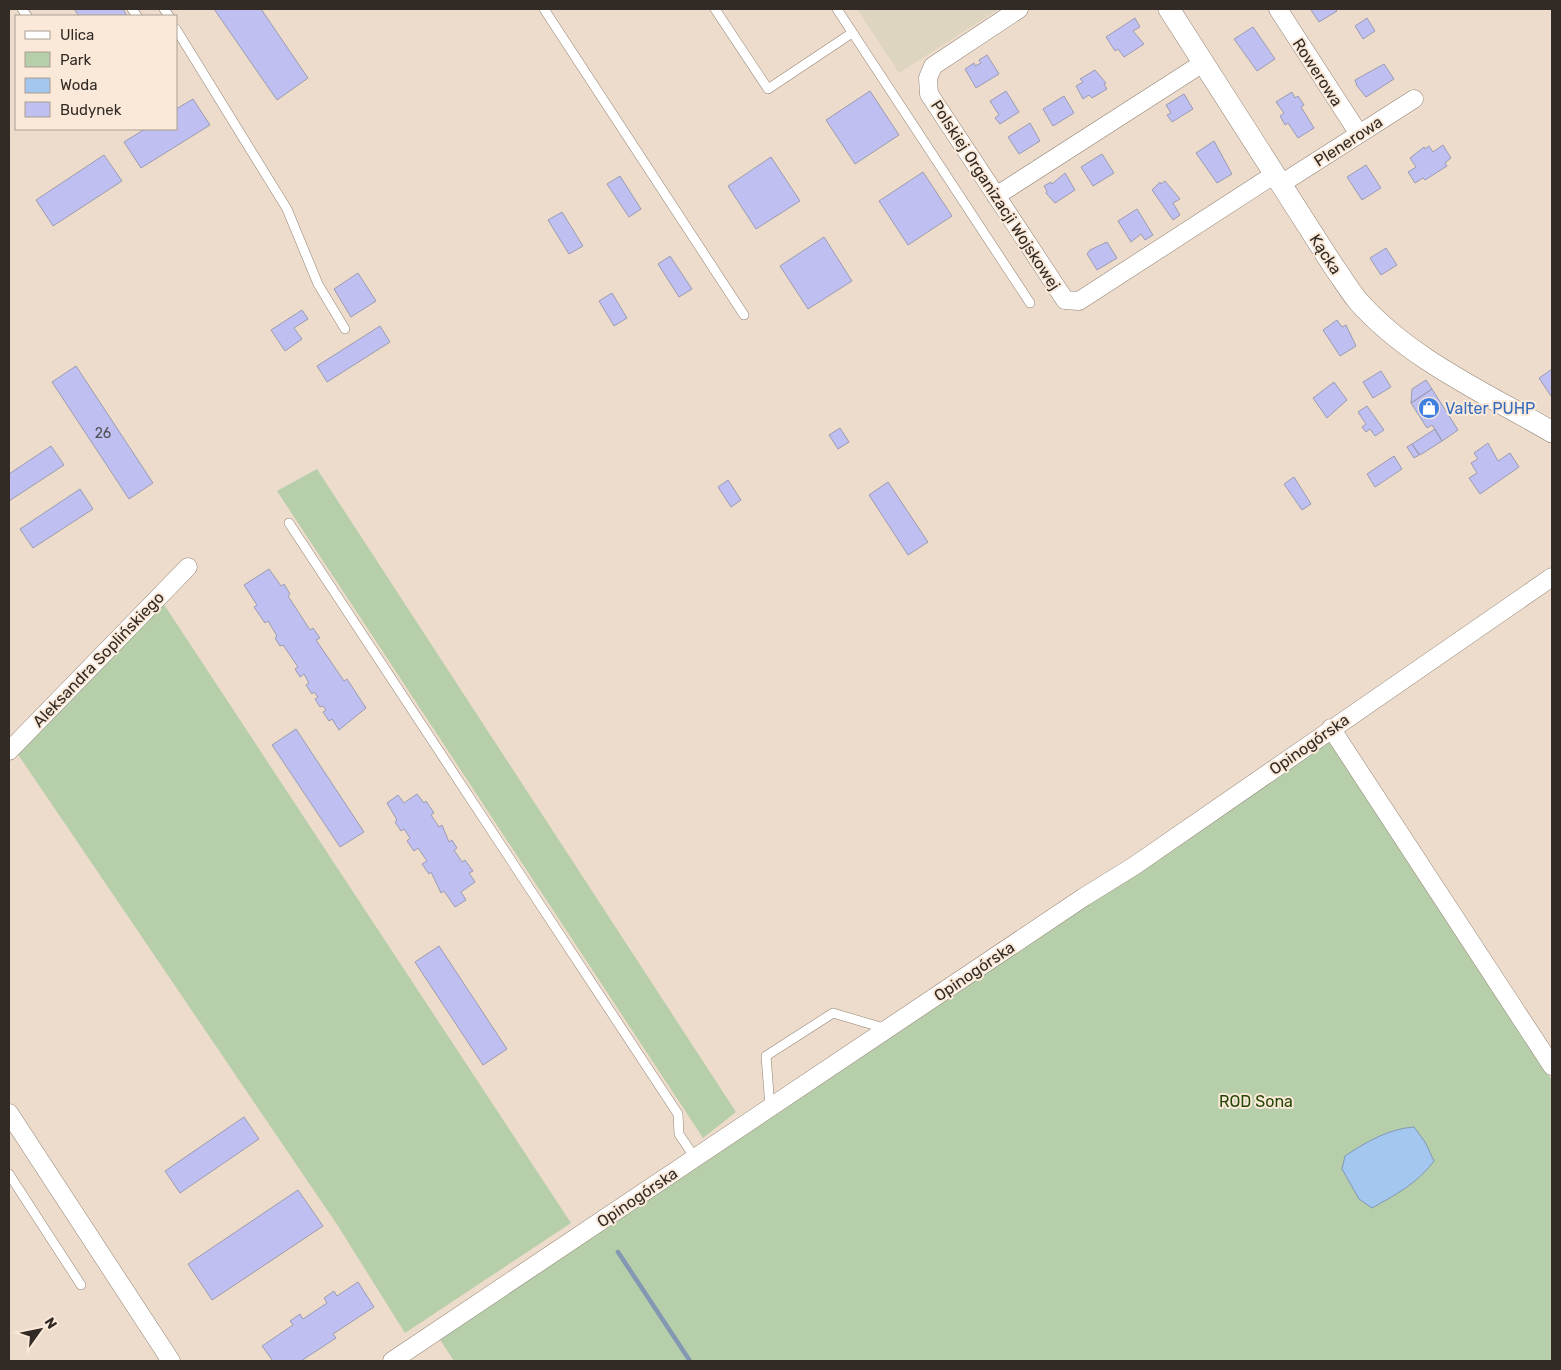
<svg xmlns="http://www.w3.org/2000/svg" width="1561" height="1370" viewBox="0 0 1561 1370" font-family="Rubik,sans-serif">
<rect width="100%" height="100%" fill="#eddccc"/>
<!-- commercial -->
<path fill="#ddd5bf" d="M857,9H999L899,73Z"/>
<!-- green -->
<path fill="#b7ceaa" d="M317,469L736,1112L703,1138L277,491Z
M163,603L571,1223L405,1333L338,1226L17,753Z
M1332,739L1552,1080V1361H454L435,1332Z"/>
<!-- water -->
<path fill="#a4c7f0" stroke="#8298b3" d="M1414,1127L1425,1142L1434,1161C1418,1183 1395,1195 1372,1208L1359,1199L1342,1169L1345,1156C1366,1142 1388,1129 1414,1127Z"/>
<g fill="none" stroke-linecap="round" stroke-linejoin="round">
<!-- stream -->
<path stroke="#8298b3" stroke-width="4.5" d="M618,1252L690,1361"/>
</g>
<!-- building -->
<path fill="#bfc0f1" stroke="#9b9baf" d="M74,9H123L127,16H79Z
M214,9H261L308,78L277,100Z
M1313,9H1335L1337,11L1319,22L1311,10Z
M1135,18L1140,27L1133,31L1144,44L1124,57L1118,49L1115,51L1106,37Z
M1367,18L1375,31L1363,39L1355,26Z
M1253,27L1275,59L1257,71L1234,39Z
M987,55L999,74L976,88L965,69L974,63L975,66L981,63L979,60Z
M1384,64L1394,79L1366,97L1357,86L1355,80Z
M1095,70L1106,83L1104,84L1107,89L1092,98L1089,95L1083,99L1076,86L1083,82L1080,79Z
M870,91L899,135L855,164L826,120Z
M1006,91L1019,112L1000,124L995,118L999,115L990,101Z
M1292,92L1295,98L1298,96L1304,105L1301,107L1314,128L1298,138L1288,123L1285,125L1280,116L1284,113L1276,102Z
M1184,94L1193,109L1172,122L1167,115L1171,113L1166,105Z
M1064,96L1074,113L1053,126L1043,109Z
M193,99L210,125L141,168L124,142L145,129H176V109Z
M1030,123L1040,141L1019,154L1008,137Z
M1214,141L1232,174L1217,183L1196,153Z
M1443,145L1451,158L1445,163L1447,166L1425,180L1423,178L1415,183L1408,172L1416,167L1410,158L1424,147L1425,149L1429,146L1433,152Z
M1102,154L1114,173L1093,186L1081,167Z
M104,155L122,181L53,226L36,200Z
M771,157L800,201L756,229L728,186Z
M1366,165L1381,188L1362,200L1347,177Z
M923,172L952,216L908,245L879,201Z
M1065,173L1075,190L1055,203L1046,193L1047,191L1044,186L1051,182L1052,184Z
M620,176L641,209L629,217L607,184Z
M1165,181L1180,199L1173,203L1180,215L1173,220L1152,190L1160,182L1161,184Z
M1137,209L1153,235L1145,240L1141,234L1131,242L1118,221Z
M562,212L583,246L569,254L548,220Z
M824,237L852,281L808,309L780,266Z
M1107,242L1117,258L1097,270L1087,254L1090,250Z
M1386,248L1397,265L1381,275L1370,258Z
M670,256L692,289L679,297L658,264Z
M358,273L376,301L351,317L334,289Z
M612,293L627,318L614,326L599,301Z
M302,310L308,319L294,328L302,339L285,351L271,330Z
M1337,320L1342,327L1346,325L1356,346L1340,356L1323,330Z
M380,326L390,342L327,382L317,366Z
M76,366L153,483L129,499L52,382Z
M1552,369V395L1551,396L1539,378Z
M1381,371L1391,387L1373,398L1363,382Z
M1426,380L1432,389L1411,403L1412,389Z
M1334,382L1347,400L1327,418L1313,398Z
M1432,389L1458,430L1442,441L1432,425L1427,428L1411,403Z
M1367,406L1384,430L1375,436L1370,429L1366,432L1362,427L1366,424L1358,412Z
M840,428L849,442L838,449L829,435Z
M1435,429L1442,441L1420,455L1412,444Z
M1488,443L1498,461L1510,453L1519,467L1480,494L1469,478L1477,473L1471,463L1478,459L1474,453Z
M1412,444L1419,455L1414,458L1407,447Z
M51,446L64,465L9,501V474Z
M1394,456L1402,469L1375,487L1367,474Z
M1294,477L1311,504L1302,510L1284,484Z
M728,480L741,500L731,507L718,487Z
M888,482L928,542L908,555L869,495Z
M80,489L93,509L33,548L20,529Z
M269,569L281,586L284,584L290,594L288,596L310,630L313,628L320,638L316,640L344,681L347,679L366,708L339,730L332,719L329,721L323,712L326,710L323,706L320,707L315,699L318,697L314,692L312,694L306,685L309,683L304,674L300,677L295,669L298,667L283,645L280,646L275,638L277,636L268,621L265,623L254,607L257,605L244,585Z
M296,729L364,832L340,847L272,745Z
M417,794L424,803L426,801L434,813L431,815L439,827L442,825L449,842L452,840L457,848L454,850L462,862L465,860L473,871L469,873L475,882L461,892L466,900L455,907L444,891L441,893L431,872L429,874L422,864L427,861L418,848L414,851L407,841L410,838L404,829L401,831L395,822L397,820L387,803L398,795L404,803Z
M439,946L507,1049L483,1065L415,962Z
M244,1117L259,1139L180,1193L165,1171Z
M298,1190L323,1226L212,1300L188,1264Z
M358,1282L374,1307L333,1334L336,1338L301,1361H273L262,1346L293,1325L290,1321L300,1314L303,1319L327,1303L324,1298L334,1291L337,1296Z"/>
<g fill="none" stroke-linecap="round" stroke-linejoin="round">
<!-- service casing -->
<g stroke="#928374" stroke-width="10">
<path id="service" d="M22,9L27,16
M132,9L137,16
M164,9L169,16
M544,9L744,315
M715,9L768,89L852,33
M837,9L1030,303
M176,29L287,209L318,284L345,329
M289,523L678,1114L679,1134L695,1158
M770,1107L766,1056L833,1013L887,1029
M9,1174L81,1285"/>
</g>
<!-- minor casing -->
<g stroke="#928374" stroke-width="19">
<path id="minor" d="M1019,9L933,66L928,78L929,94L1065,300L1079,301L1275,174
M1278,9L1359,134
M1281,184L1414,99
M996,196L1203,63
M1331,728L1552,1066
M9,751L188,567
M9,1113L171,1361
M392,1361L1084,897L1134,866L1552,577"/>
</g>
<!-- tertiary casing -->
<g stroke="#928374" stroke-width="22">
<path id="tertiary" d="M1169,9L1334,267C1342,278 1349,290 1358,301C1410,360 1486,393 1552,432"/>
</g>
<!-- service -->
<use href="#service" stroke="#fff" stroke-width="9"/>
<!-- minor -->
<use href="#minor" stroke="#fff" stroke-width="18"/>
<!-- tertiary -->
<use href="#tertiary" stroke="#fff" stroke-width="21"/>
</g>
<!-- icons -->
<defs>
<g id="shop-disc" transform="scale(1.125)"><circle r="9.5" fill="#3f7fe0" stroke="#fae9d9"/><path d="M-5-2.5h2.3a2.7 3.5 0 0 1 5.4 0H5L5.5 6h-11ZM-1.5-2.5h3a1.5 2.3 0 0 0-3 0Z" fill="#fff"/></g>
</defs>
<g fill-rule="evenodd">
<use href="#shop-disc" x="1429" y="408"/>
</g>
<g text-anchor="middle" stroke-width="4" stroke-linejoin="round" paint-order="stroke">
<!-- number labels -->
<g font-size="14" fill="#555058">
<text x="103" y="438">26</text>
</g>
<!-- street labels -->
<g font-size="16" fill="#322b25" stroke="#fae9d9">
<text transform="translate(1318 72) rotate(57)" y="6">Rowerowa</text>
<text transform="translate(1348 141) rotate(-33)" y="6">Plenerowa</text>
<text transform="translate(996 195) rotate(57)" y="6">Polskiej Organizacji Wojskowej</text>
<text transform="translate(1326 254) rotate(57)" y="6">Kącka</text>
<text transform="translate(98 659) rotate(-46)" y="6">Aleksandra Soplińskiego</text>
<text transform="translate(1309 744) rotate(-35)" y="6">Opinogórska</text>
<text transform="translate(974 971) rotate(-34)" y="6">Opinogórska</text>
<text transform="translate(637 1197) rotate(-34)" y="6">Opinogórska</text>
</g>
<!-- shop labels -->
<g font-size="16" fill="#366cbe" stroke="#fae9d9" text-anchor="start">
<text x="1445" y="414">Valter PUHP</text>
</g>
<!-- park labels -->
<g font-size="16" fill="#234603" stroke="#fae9d9">
<text x="1256" y="1107">ROD Sona</text>
</g>
</g>
<!-- border -->
<rect width="1561" height="1370" fill="none" stroke="#322b25" stroke-width="20"/>
<!-- legend -->
<rect x="15" y="15" width="162" height="115" fill="#fae9d9" stroke="#aa9d91"/>
<rect x="25" y="31" width="25" height="8" fill="#ffffff" stroke="#aa9d91"/>
<text x="60" y="40" font-size="15" fill="#322b25">Ulica</text>
<rect x="25" y="52" width="25" height="15" fill="#b7ceaa" stroke="#aa9d91"/>
<text x="60" y="65" font-size="15" fill="#322b25">Park</text>
<rect x="25" y="78" width="25" height="15" fill="#a4c7f0" stroke="#aa9d91"/>
<text x="60" y="90" font-size="15" fill="#322b25">Woda</text>
<rect x="25" y="102" width="25" height="15" fill="#bfc0f1" stroke="#aa9d91"/>
<text x="60" y="115" font-size="15" fill="#322b25">Budynek</text>
<!-- north arrow -->
<g transform="translate(40 1330) rotate(57)" stroke="#fae9d9" stroke-width="4" paint-order="stroke">
<path d="M0-4L9 19L0 12L-9 19Z" fill="#322b25"/>
<text y="-8" font-size="14" font-weight="bold" text-anchor="middle" fill="#322b25">N</text>
</g>
</svg>
